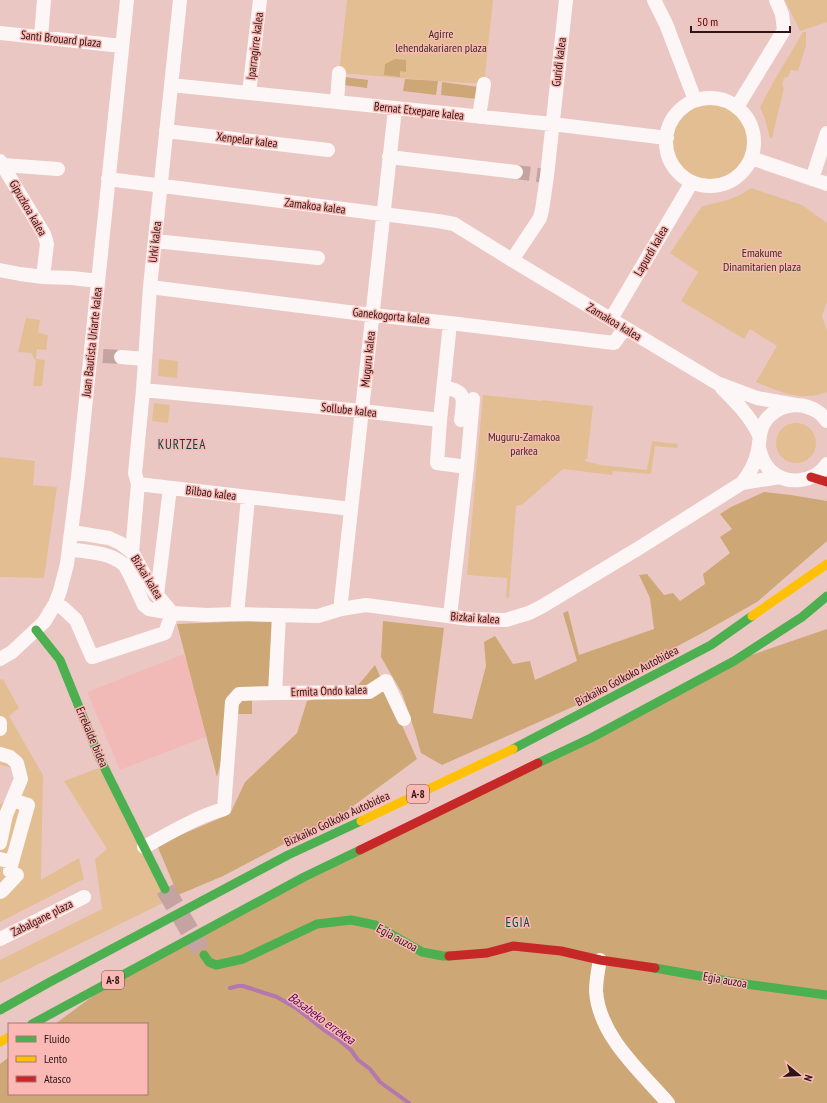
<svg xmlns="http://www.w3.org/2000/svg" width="827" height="1103" viewBox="0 0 827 1103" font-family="'PT Sans Narrow',sans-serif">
<rect width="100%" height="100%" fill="#ebc7c4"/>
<!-- built -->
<path fill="#f2bab6" d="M184,654L213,734L120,770L87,692Z"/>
<!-- green -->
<path fill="#e3be92" d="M347,0H493L484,84L438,81L339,73Z
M785,0H827V22L800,31Z
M803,32H806V46L798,71L791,70L788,77L784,78L782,85L784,88L772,138H770L765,119L760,107L774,81Z
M673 142a38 38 0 1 1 76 0a38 38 0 1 1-76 0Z
M751,188L802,205L827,223V301L822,316L827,331V392C800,402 781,392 756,382L777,346L750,329L744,339L681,301L698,272L670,253L697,213L703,206L728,200L740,195Z
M26,318L40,320L38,333L48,335L46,350L37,349L36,359L45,360L42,386H33L36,361L31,353L18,352Z
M159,359L178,361L177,378L158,376Z
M483,395L542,401V400L593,406L587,459H585V461L601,465L647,470L652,441L678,444L677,448L655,446L651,474L613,471L612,475L563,469L523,504L516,506L509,598L506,597L507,578L467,575Z
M154,403L170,405L168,423L152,421Z
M776 443a20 20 0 1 1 40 0a20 20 0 1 1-40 0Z
M0,457L35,461L33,485L57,487L44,578L0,577Z
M3,679L19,708L9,716L43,775L41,880L35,883L79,858L84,879L0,922V804L9,799L17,777L10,767L0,765V680Z
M99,768L169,900L0,983V960L102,909L95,859L107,849L64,781Z"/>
<!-- forest -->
<path fill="#cda776" d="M395,59L406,60V72L400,71V77L384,75L385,64Z
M337,76L368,80L367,88L336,84Z
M405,79L438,81L436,95L403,91Z
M442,82L479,87L478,99L441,95Z
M764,492L791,495L827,501V541L757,602L704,632L642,665L577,705L442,765L421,753L415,732L402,693L381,657L383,621L444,628L433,713L472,719L486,666L484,642L495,636L513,664L530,661L535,680L577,661L563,613L568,611L579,655L654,629L650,598L639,575L647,574L664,595L673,593L680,601L705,584L703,574L730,553L720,537L732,529L720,514L731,507Z
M275,620L270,688L252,701V714H233L217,777L177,624Z
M827,629V1103H0V1064L9,1057V1094H147V1024H55L123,974L734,661Z
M375,665L417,759L333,821L280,846L223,876L178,895L157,845L230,814L245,782L297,733L307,701L354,690Z"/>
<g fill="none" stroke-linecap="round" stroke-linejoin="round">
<!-- stream -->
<path stroke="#b477ae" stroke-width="4" d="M230,988L238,986H243L277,997L296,1008L324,1030L338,1039L351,1050L358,1060L370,1069L380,1082L409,1103"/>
<!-- street-tunnel -->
<path stroke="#c5a3a1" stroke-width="14" stroke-dasharray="14 7" stroke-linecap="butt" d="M516,172L547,176
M103,356L121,357"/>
<!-- secondary-tunnel -->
<path stroke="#c5a3a1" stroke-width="19" stroke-dasharray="19 10" stroke-linecap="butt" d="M165,889L201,950"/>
<!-- street -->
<path stroke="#fcf7f6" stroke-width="14" d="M654,0L666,24L695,100
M0,33L122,46
M41,37L44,0
M171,85L552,124L667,138
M249,93L260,0
M666 142a44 44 0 1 1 88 0a44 44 0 1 1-88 0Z
M337,102L339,73
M737,107L784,30L782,14L776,0
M479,117L484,84
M166,131L328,150
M389,157L516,172
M751,158L827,184
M0,161L44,234L47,244L43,277
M3,165L58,169
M108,179L438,221L454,224L512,260L717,383L757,398L796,405
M812,179L827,133
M155,241L318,258
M512,260L540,218L542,210L547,176L566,0
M0,270L20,274L43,277L72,278L98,281
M150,287L372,315L450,323L614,343L625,328
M611,319L692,182
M450,323L440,420L437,463L467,467L450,616
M121,357L145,359
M444,388C468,390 463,401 461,420
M722,388C736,402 750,416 759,435
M143,390L362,411L440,420
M759,448C761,456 763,463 770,470C785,486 815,483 827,464
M467,467L473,399
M742,483C750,473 756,462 758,450C760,440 759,431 764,423C776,404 800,400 818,412C822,414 824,418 827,421
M138,484L135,473L143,390L150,287L180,0
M72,532L109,538L120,543L132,552L153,590L172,613
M69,549C86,552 109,552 123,564C128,568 140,597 144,605L149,609L172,613L207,615L237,614L318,616L341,609L366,605L470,619L506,620L529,613L541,607L639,548L742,483L780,477
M132,552L138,484L351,509
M157,595L170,488
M62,607L76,620L92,657L165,633L170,619
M341,609V601L395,109
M237,614L248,498
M0,659L12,652L44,622L55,604L60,591L67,564L78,477L127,0
M275,693L369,692L386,681L404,719
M0,723V729
M0,754L10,757L17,763L21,779L6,815L0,843
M144,847C170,833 196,817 224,809L232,702L239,694L275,693L279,615
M0,859L12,862L28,805L12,800
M0,892L2,891L17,875L10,871L12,862
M0,939L84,897
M600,960C598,970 596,981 596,991C599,1036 640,1071 668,1103"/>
<!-- fast -->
<path stroke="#4caf50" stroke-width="9" d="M36,630L60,660L100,759L165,889
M513,749L711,645L752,616
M538,763L591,738L734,661L802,617L827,596
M204,955L209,962L216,965L243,959L317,924L351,920L375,925L422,952L443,956H449
M655,968L745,984L827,995
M0,1010L48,983L288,855L361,821
M32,1024L304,877L360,850"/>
<!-- slow -->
<path stroke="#ffc107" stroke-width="9" d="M752,616L827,564
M361,821L513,749
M0,1042L9,1037"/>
<!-- jam -->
<path stroke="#c62828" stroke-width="9" d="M811,477L827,482
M360,850L538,763
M449,956L487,953L513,946L561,951L600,960L655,968"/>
</g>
<g text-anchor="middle" stroke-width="3" stroke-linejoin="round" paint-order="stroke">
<!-- shield labels -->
<g fill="#fab9b5" stroke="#6a4644" stroke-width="1">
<rect x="407" y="785" width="22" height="18" rx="3"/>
<rect x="102" y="971" width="22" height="18" rx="3"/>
</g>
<g font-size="11" font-weight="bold" fill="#2c1514">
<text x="418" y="798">A-8</text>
<text x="113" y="984">A-8</text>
</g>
<!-- park labels -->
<g font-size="12" fill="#3a301d" stroke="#fab9b5">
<text x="441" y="38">Agirre<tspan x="441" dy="14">lehendakariaren plaza</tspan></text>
<text x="762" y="257">Emakume<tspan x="762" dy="14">Dinamitarien plaza</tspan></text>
<text x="524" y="441">Muguru-Zamakoa<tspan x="524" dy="14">parkea</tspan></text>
</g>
<!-- street labels -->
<g font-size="12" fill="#2c1514" stroke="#fab9b5">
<text transform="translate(61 39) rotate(6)" y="4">Santi Brouard plaza</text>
<text transform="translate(255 46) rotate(-83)" y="4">Iparragirre kalea</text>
<text transform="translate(559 62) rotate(-83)" y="4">Guridi kalea</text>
<text transform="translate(419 111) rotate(6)" y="4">Bernat Etxepare kalea</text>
<text transform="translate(247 140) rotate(7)" y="4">Xenpelar kalea</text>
<text transform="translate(315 206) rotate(7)" y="4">Zamakoa kalea</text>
<text transform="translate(28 208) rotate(60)" y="4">Gipuzkoa kalea</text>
<text transform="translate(155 242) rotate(-84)" y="4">Urki kalea</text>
<text transform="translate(651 251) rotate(-60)" y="4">Lapurdi kalea</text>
<text transform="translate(391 316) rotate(6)" y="4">Ganekogorta kalea</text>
<text transform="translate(614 322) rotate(31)" y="4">Zamakoa kalea</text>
<text transform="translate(92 342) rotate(-84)" y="4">Juan Bautista Uriarte kalea</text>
<text transform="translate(368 359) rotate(-84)" y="4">Muguru kalea</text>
<text transform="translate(349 410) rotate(6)" y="4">Sollube kalea</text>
<text transform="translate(211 493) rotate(7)" y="4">Bilbao kalea</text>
<text transform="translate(147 577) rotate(58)" y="4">Bizkai kalea</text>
<text transform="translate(475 618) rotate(4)" y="4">Bizkai kalea</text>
<text transform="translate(627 676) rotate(-28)" y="4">Bizkaiko Golkoko Autobidea</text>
<text transform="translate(329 691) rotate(-2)" y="4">Ermita Ondo kalea</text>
<text transform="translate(92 737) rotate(67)" y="4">Errekalde bidea</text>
<text transform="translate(337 819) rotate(-25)" y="4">Bizkaiko Golkoko Autobidea</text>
<text transform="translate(42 918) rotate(-27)" y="4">Zabalgane plaza</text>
<text transform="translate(397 938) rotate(28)" y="4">Egia auzoa</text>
<text transform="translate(725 980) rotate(10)" y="4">Egia auzoa</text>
</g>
<!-- neighbourhood labels -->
<g font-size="13" letter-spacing="1" fill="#004449" stroke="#fab9b5">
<text x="182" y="449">KURTZEA</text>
<text x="518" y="927">EGIA</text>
</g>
<!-- water labels -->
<g font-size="13" font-style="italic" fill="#4e0656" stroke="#fab9b5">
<text transform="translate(322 1018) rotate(36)" y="5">Basabeko errekea</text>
</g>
</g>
<!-- legend -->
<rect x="8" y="1023" width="140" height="72" fill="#fab9b5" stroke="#a87775"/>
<rect x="16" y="1036" width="20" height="6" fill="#4caf50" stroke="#a87775"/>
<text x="44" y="1043" font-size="12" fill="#2c1514">Fluido</text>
<rect x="16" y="1056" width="20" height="6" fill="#ffc107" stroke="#a87775"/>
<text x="44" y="1063" font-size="12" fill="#2c1514">Lento</text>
<rect x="16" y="1076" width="20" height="6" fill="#c62828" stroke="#a87775"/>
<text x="44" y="1083" font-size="12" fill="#2c1514">Atasco</text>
<!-- north arrow -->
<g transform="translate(799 1075) rotate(108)" stroke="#fab9b5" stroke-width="3" paint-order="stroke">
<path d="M0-3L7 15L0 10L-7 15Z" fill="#2c1514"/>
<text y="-6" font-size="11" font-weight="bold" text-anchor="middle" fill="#2c1514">N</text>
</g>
<!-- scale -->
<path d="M691 26v6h99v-6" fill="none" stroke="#2c1514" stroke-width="2"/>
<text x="697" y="26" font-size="12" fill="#2c1514" stroke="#fab9b5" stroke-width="3" paint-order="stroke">50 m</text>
</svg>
